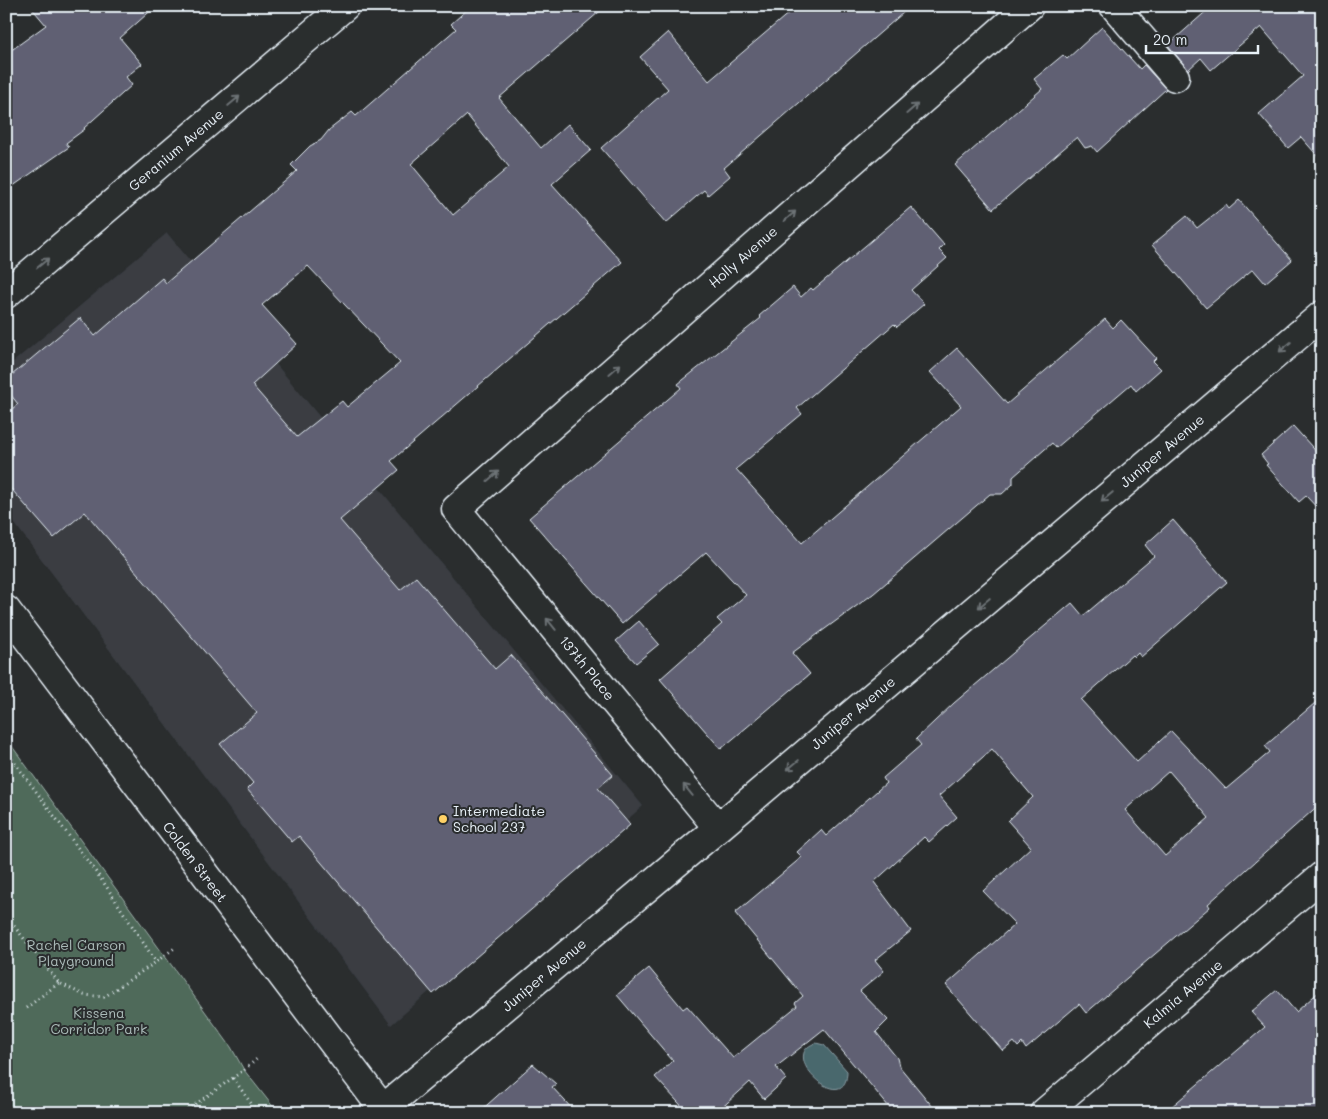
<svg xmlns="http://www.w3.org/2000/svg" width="1328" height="1119" viewBox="0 0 1328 1119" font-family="Mali,sans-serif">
<rect width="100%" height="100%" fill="#2a2d2e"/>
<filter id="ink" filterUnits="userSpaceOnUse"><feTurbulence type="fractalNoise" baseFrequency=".02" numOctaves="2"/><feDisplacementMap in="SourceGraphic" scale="10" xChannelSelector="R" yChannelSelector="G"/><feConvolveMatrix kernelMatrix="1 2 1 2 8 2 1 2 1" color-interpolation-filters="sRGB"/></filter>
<g filter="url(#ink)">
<!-- built -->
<path fill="#3a3d43" d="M167,233L643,806L391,1025L6,512V368Z"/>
<!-- green -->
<path fill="#506b5a" stroke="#9caea9" d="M6,738L231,1047L244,1070L278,1113H6Z"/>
<!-- water -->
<path fill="#4a676d" stroke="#899ea5" d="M816,1043L824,1045L847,1071C847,1119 775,1055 816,1043Z"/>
<!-- building -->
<path fill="#606173" stroke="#e8f1f8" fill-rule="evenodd" d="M30,6H156L120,38L142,64L126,77L132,85L84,128L85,129L66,143L69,147L6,191V54L46,25Z
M471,6H606L499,98L541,148L568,124L591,150L552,184L622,262L391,461L399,470L340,520L400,590L416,577L495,669L511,655L613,775L598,788L630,825L433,994L299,836L292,842L247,789L253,783L220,744L257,713L85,512L54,538L6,483V414L18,404L6,389V380L80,318L95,336L162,278L166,283L297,171L291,165L310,146L321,140L329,130L352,112L356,116L456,29L451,24ZM467,115L509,167L453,215L411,164ZM308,266L400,363L347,407L342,401L297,437L252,385L297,344L262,305Z
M797,6H911L724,168L730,176L708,195L704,190L666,223L601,148L668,89L640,57L668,32L709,81Z
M1212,6H1322V161L1301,137L1288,148L1259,114L1303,76L1261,27L1211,70L1201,58L1188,70L1168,45Z
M1102,27L1140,69L1144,65L1166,89L1097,152L1092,146L1085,148L1077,137L993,209L955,165L1042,89L1034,79L1063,55L1067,59Z
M1239,200L1292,260L1265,283L1253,269L1206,308L1152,245L1187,216L1197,228L1226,205L1229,209Z
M911,207L944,245L939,250L947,258L911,290L924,304L897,327L894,324L797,408L802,414L736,469L802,543L961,406L930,372L957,348L1007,404L1105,319L1113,328L1121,320L1156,358L1153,361L1161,369L1136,391L1131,384L1056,448L1052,443L1013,477V484L1002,494H990L873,594L792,653L810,674L721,749L660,679L722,624L717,619L746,595L706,552L622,624L529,518L681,388L678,384L761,318L759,316L793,287L801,297L811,288L813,290Z
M1293,426L1322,458V513L1306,496L1299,502L1266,465L1268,464L1261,455Z
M1173,520L1227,582L1141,657L1138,653L1134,657L1132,655L1081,700L1137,762L1171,731L1226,789L1270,752L1265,746L1322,697V802L1208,904L1210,907L1086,1013L1079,1004L1026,1049L1022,1043L1018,1047L1014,1042L1003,1051L946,985L1015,924L983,891L1031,847L1008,821L1033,797L992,749L939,796L957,817L929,842L924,837L874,882L911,931L875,960L884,971L860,991L888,1020L876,1032L897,1058L899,1066L938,1113H894L824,1029L776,1067L786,1079L764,1099L750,1082L716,1113H688L655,1077L673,1061L617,995L649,968L683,1009L687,1006L733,1058L797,1006L795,1003L803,996L735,913L802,857L797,852L821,830L826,836L886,783L883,778L921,745L916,739L954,703L1072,603L1083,616L1154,556L1145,545ZM1169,771L1209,818L1165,856L1125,810Z
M639,621L659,644L636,663L616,641Z
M1322,989V1113H1164L1265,1027L1251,1012L1277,990L1296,1012Z
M533,1064L556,1084L552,1087L576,1113H478Z"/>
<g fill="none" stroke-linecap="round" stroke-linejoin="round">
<!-- minor casing -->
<g stroke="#e8f1f8" stroke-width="31">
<path id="minor" d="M1114,6L1175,77
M6,294L345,6
M6,610L386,1113
M718,828L456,509L1029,6
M383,1109L718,828L1322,315
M1044,1113L1322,876"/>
</g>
<!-- path -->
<path stroke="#e8f1f8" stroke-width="3" stroke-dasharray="1 4" stroke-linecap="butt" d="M6,751L104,883L156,962L176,947
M14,926L59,983L84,995L104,997L156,962
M26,1008L59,983
M233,1078L258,1113
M183,1113L244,1070L259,1057"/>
<!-- minor -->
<use href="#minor" stroke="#2a2d2e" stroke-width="28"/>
</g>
<!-- one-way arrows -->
<defs><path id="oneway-shaft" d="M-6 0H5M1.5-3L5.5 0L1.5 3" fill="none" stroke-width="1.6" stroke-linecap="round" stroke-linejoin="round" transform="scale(1.25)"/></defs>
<g stroke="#6c7275">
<use href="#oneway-shaft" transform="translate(234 101) rotate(-40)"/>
<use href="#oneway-shaft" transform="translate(912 109) rotate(-41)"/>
<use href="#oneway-shaft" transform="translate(790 216) rotate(-41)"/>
<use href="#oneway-shaft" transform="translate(43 263) rotate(-40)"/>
<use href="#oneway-shaft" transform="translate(1285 347) rotate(140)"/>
<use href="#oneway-shaft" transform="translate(615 369) rotate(-41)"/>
<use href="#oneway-shaft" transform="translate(493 476) rotate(-41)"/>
<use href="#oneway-shaft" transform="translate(1107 497) rotate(140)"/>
<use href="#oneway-shaft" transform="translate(984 603) rotate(140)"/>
<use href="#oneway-shaft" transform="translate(551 624) rotate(-129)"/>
<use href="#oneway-shaft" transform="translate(793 765) rotate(140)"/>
<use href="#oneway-shaft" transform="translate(688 790) rotate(-129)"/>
</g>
</g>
<!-- markers -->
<circle fill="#ffd166" stroke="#2a2d2e" stroke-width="2" cx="443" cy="819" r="5"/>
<g text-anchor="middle" stroke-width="4" stroke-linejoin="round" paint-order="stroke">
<!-- street labels -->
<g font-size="14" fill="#e8f1f8" stroke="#2a2d2e">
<text transform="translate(176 150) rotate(-40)" y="5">Geranium Avenue</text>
<text transform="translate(743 257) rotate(-41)" y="5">Holly Avenue</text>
<text transform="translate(1162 451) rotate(-40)" y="5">Juniper Avenue</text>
<text transform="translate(587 668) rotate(51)" y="5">137th Place</text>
<text transform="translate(853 713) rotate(-40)" y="5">Juniper Avenue</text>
<text transform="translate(195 862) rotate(53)" y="5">Colden Street</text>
<text transform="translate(544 975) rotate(-40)" y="5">Juniper Avenue</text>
<text transform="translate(1183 994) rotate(-40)" y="5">Kalmia Avenue</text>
</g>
<!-- poi labels -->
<g font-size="14" fill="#e8f1f8" stroke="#2a2d2e" text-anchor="start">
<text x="453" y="816">Intermediate<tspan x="453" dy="16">School 237</tspan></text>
</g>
<!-- park labels -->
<g font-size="14" fill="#abbbb9" stroke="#2a2d2e">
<text x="76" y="950">Rachel Carson<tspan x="76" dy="16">Playground</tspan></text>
<text x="99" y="1018">Kissena<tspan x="99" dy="16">Corridor Park</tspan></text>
</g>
</g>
<!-- margin -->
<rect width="1328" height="1119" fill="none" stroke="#2a2d2e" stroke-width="25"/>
<rect x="12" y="12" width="1303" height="1094" fill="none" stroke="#e8f1f8" stroke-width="2" filter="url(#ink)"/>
<!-- scale -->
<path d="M1146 45v8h112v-8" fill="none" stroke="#e8f1f8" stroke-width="2.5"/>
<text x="1153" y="45" font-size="15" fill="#e8f1f8" stroke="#2a2d2e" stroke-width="4" paint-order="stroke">20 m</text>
</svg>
